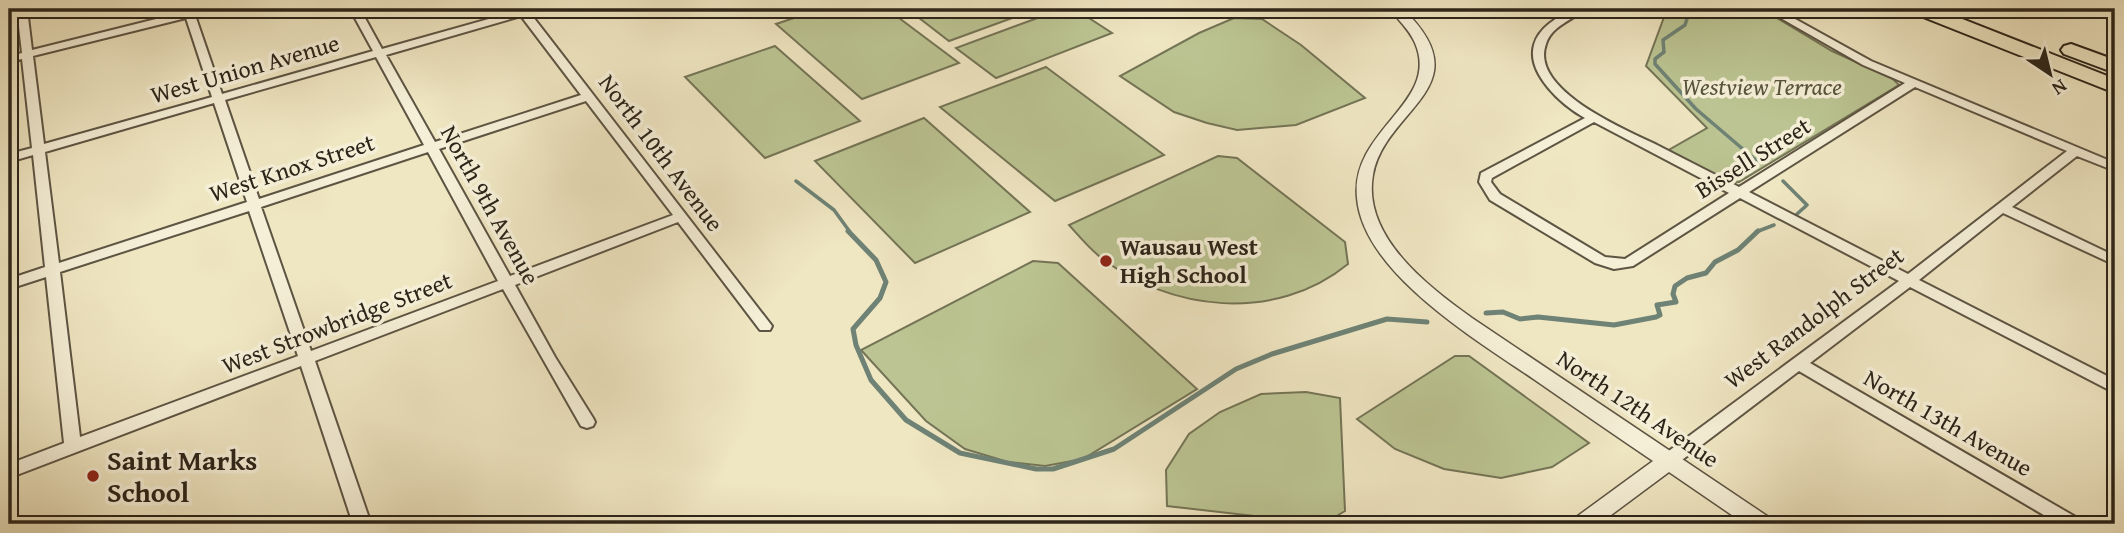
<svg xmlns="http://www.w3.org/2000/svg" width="2124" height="533" viewBox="0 0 2124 533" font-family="'Gentium Book Plus',serif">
<rect width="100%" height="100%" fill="#efe6c2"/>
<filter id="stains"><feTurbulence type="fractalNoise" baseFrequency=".00286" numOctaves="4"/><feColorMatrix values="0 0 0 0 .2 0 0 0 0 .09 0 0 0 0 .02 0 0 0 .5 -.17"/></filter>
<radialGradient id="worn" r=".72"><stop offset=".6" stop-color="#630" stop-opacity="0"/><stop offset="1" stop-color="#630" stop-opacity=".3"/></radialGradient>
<!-- green -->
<path fill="#bbc492" stroke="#747456" stroke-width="2" d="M821,9H887L959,63L862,99L776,24Z
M917,9H1037L949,41L910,11Z
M1062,9H1075L1112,33L996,78L956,48Z
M1667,9H1762L1832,51L1893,79L1899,85L1739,182L1728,183L1667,151L1707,128L1646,66Z
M1234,18L1262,19L1301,45L1365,98L1296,125L1237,130L1207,123L1174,112L1120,76L1199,33Z
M775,46L860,121L765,158L685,77Z
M1046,67L1164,155L1055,201L940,107Z
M924,118L1030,212L915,263L815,161Z
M1218,156L1237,158L1345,242L1348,264C1276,323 1169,312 1099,256C1088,247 1078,235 1069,225Z
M1033,261L1058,263L1197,389L1083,459L1045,466L1008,462L965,449L926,421L861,350Z
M1455,356H1469L1589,443L1552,467L1501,478L1444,469L1395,449L1357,419Z
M1306,392L1340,398L1345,511L1323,524L1167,506L1166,470L1189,434L1220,412L1261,394Z"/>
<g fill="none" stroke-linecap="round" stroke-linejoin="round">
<!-- stream-far1 -->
<path stroke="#6e8275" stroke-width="3.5" d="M1690,9L1685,25L1663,40L1664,52L1655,59V64L1696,109L1758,162
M796,181L834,210L850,232
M1783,181L1807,205L1797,214
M1756,232L1774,225"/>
<!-- stream -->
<path stroke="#6e8275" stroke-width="5" d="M848,231L876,260L886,282L880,298L853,329L856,345L871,380L906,420L960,453L1036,469H1053L1114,449L1236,369L1272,354L1387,319L1427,322
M1486,313L1503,312L1520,319L1538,317L1614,325L1656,317L1660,315L1657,305L1676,302L1673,294L1675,286L1687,278L1706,273L1715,262L1738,250L1758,231"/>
<!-- minor casing -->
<g stroke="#5d5443" stroke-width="4">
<path id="minor" d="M17,9H27L32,50L184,12L183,9H213L212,11L195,15L222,94L373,51L350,9H360L382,49L517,11L516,9H539L530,13L772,326L770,330H760L678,222L515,285L555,357L593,418L595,422L593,426L587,428L581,426L503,289L315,361L371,524H353L301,366L9,478V464L64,443L46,277L9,289V279L45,267L33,155L9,162V154L32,148L22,59L9,62V56L22,53ZM521,16L581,95L435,142L386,55ZM186,18L212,97L44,144L33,56ZM376,57L424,145L259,199L225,100ZM586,101L673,215L510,276L439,149ZM214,103L247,202L59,263L45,152ZM428,152L498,281L311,351L261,207ZM249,211L298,356L80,437L60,272Z
M1573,9H1585C1572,21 1552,25 1546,44C1529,90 1626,130 1657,145C1684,159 1712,173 1739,187L1905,83L1863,65L1765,9H1777L1871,61L2115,163V171L2077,156L2012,207L2115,256V265L2003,213L1919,280L2115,380V393L1910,287L1810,363L2079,519L2082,524H2059L1799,371L1674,466L1668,467L1662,466L1660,461L1662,456L1899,281L1740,198L1633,266L1614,269L1595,263L1490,200L1479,182L1481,173L1585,118C1563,106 1526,74 1534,45C1539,27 1558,17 1573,9ZM1915,87L2067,151L1908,274L1749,192ZM1594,122L1729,193L1625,259L1605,257L1500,194L1491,182L1492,178Z"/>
</g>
<!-- tertiary casing -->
<g stroke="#5d5443" stroke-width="3">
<path id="tertiary" d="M1390,9H1403C1484,87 1385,108 1373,175C1362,237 1429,287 1472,318L1770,518L1773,524H1745L1669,472L1599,524H1572L1575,518L1653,461C1613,434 1574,407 1535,380C1478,341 1363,273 1357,198C1350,129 1441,103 1415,43C1409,29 1398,20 1390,9Z"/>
</g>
<!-- motorway casing -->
<g stroke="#2c2419" stroke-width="4">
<path id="motorway" d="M1910,9H1937L2115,79V93L1913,13Z
M2071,44L2115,60V73L2064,54L2061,50L2064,46Z"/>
</g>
<!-- minor -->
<use href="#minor" fill="#f5efd7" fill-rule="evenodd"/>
<!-- tertiary -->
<use href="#tertiary" fill="#f5efd7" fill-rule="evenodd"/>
<!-- motorway -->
<use href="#motorway" fill="#efe6c2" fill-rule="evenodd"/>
</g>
<!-- markers -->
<g fill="#8f2418" stroke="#f5efd7" stroke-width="2.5">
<circle cx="1106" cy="261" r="7"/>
<circle cx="93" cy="476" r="7"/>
</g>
<g text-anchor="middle" stroke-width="7" stroke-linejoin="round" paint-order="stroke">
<!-- street labels -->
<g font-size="24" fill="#2c2419" stroke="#f5efd7">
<text transform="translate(245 69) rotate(-16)" y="8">West Union Avenue</text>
<text transform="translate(661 153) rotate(53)" y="8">North 10th Avenue</text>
<text transform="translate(1753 158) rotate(-32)" y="8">Bissell Street</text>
<text transform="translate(292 168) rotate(-18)" y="8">West Knox Street</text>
<text transform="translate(490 205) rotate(61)" y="8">North 9th Avenue</text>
<text transform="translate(1814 318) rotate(-37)" y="8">West Randolph Street</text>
<text transform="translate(337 323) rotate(-21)" y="8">West Strowbridge Street</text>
<text transform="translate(1638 409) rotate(34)" y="8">North 12th Avenue</text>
<text transform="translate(1948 423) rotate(30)" y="8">North 13th Avenue</text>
</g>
<!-- park labels -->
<g font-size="24" font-style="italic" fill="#57543d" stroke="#f5efd7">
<text x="1762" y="95">Westview Terrace</text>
</g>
<!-- poi labels -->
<g font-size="24" font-weight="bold" fill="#2c2419" stroke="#f5efd7" text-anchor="start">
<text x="1120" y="255">Wausau West<tspan x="1120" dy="28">High School</tspan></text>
</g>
<!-- near-poi labels -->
<g font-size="28" font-weight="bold" fill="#2c2419" stroke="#f5efd7" text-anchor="start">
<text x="107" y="470">Saint Marks<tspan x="107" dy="32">School</tspan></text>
</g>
</g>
<!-- margin -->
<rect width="2124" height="533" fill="none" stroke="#efe6c2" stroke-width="35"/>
<rect x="10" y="10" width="2103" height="512" fill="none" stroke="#2c2419" stroke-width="3.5"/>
<rect x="18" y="18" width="2089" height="498" fill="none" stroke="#2c2419" stroke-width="2"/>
<!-- north arrow -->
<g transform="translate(2050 74) rotate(145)" stroke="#f5efd7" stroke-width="5" paint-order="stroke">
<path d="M0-5L12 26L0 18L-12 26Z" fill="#2c2419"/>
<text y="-10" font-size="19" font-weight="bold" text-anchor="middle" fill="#2c2419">N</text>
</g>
<rect width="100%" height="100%" filter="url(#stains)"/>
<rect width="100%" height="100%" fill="url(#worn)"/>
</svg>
